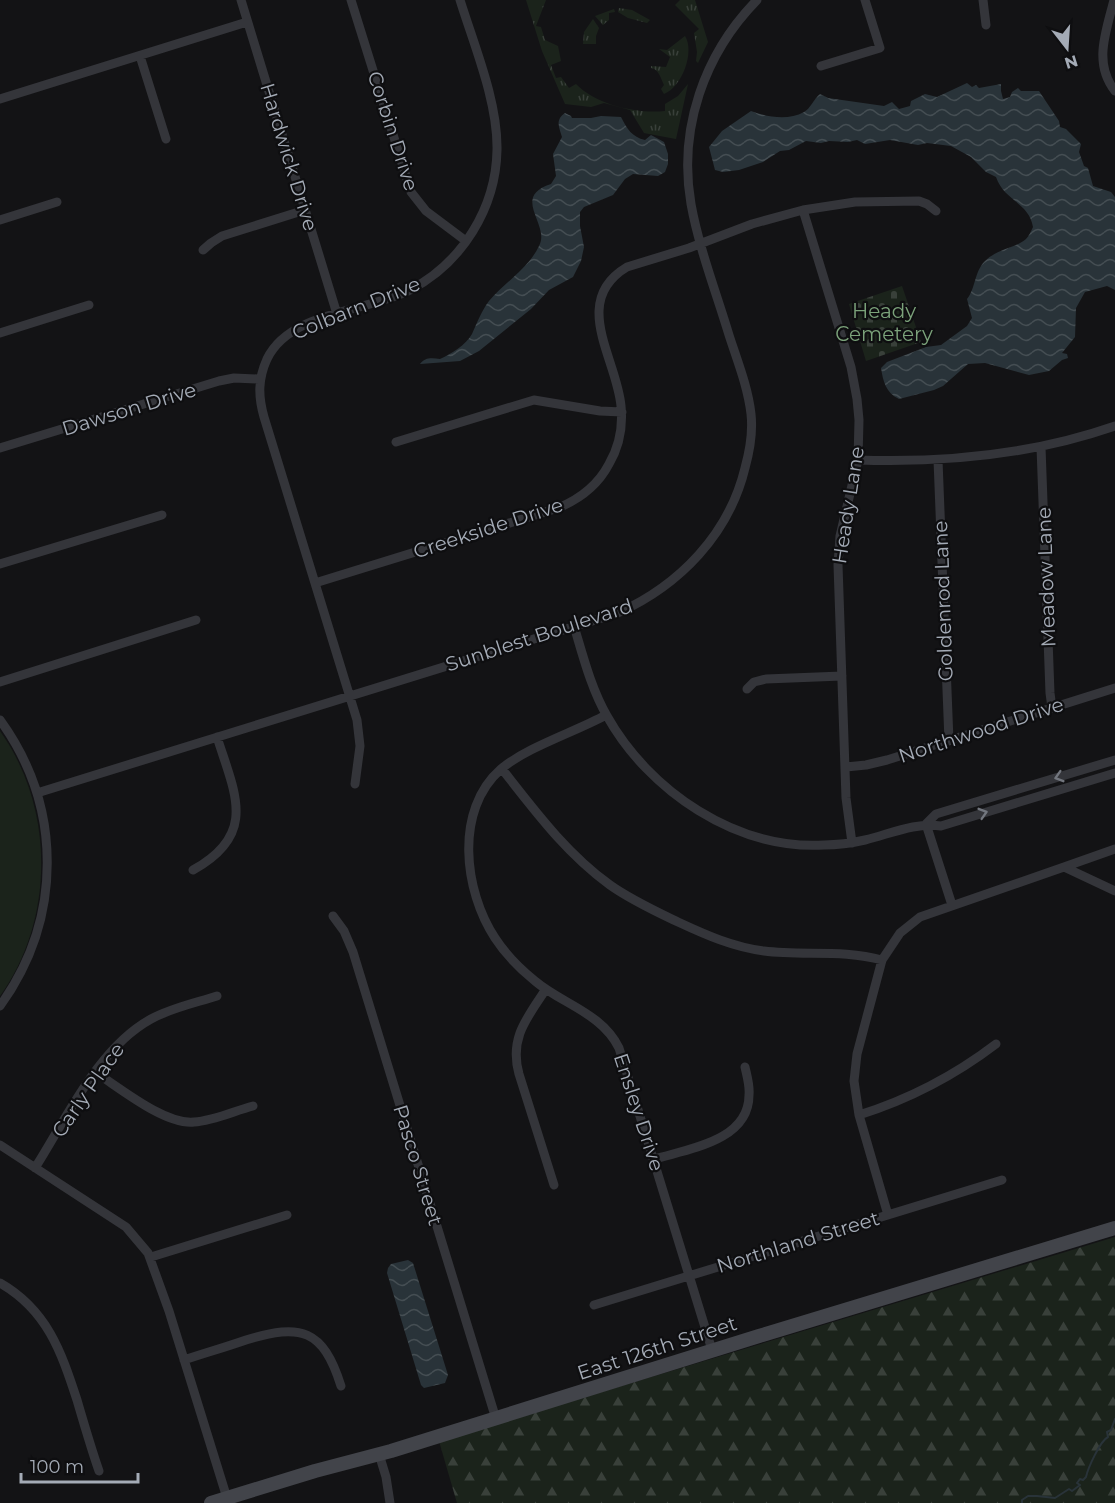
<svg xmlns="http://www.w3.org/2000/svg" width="1115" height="1503" viewBox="0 0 1115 1503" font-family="Montserrat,sans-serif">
<defs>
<pattern id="grass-tufts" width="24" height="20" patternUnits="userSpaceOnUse" patternTransform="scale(1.5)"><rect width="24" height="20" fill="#1b231b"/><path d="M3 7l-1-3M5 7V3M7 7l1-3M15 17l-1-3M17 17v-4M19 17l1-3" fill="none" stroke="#39403a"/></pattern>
<pattern id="forest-firs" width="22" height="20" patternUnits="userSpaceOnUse" patternTransform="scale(1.5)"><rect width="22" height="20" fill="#1b231b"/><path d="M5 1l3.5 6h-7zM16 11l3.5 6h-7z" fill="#39403a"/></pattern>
<pattern id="cemetery-stones" width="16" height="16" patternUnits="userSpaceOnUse" patternTransform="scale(1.5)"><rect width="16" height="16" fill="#1b231b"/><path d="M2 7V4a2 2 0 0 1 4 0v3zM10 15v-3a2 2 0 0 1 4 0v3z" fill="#39403a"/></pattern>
<pattern id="water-waves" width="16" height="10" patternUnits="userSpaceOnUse" patternTransform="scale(1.5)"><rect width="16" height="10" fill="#293339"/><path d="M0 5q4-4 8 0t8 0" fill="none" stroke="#454e53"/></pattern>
</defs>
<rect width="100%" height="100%" fill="#131315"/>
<!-- grass -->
<path fill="url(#grass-tufts)" d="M526,0H546L536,26L541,27L545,40L558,46L561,61L551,65L556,78L561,77L569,88L576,84C596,105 637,114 665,111V104L678,96L688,84L676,139L644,133L630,110L604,103L591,107L565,104L542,51Z
M680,0H695L708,42L698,63L696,61L697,52L694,33L699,29L675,5Z
M619,8L632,10L650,20L647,23L628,18L618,12Z
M614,9L615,12L609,13V20L603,25L595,16Z
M593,19L599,28L596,36V44H583L584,32Z
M685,36C695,52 682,87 664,94L661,89L664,85C661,79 659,69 651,68V66L666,67L670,57L659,49L667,50Z"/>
<!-- forest -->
<path fill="url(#forest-firs)" d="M1115,1237V1503H457L439,1441Z"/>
<!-- cemetery -->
<path fill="url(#cemetery-stones)" d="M902,286L921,342L866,361L849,304Z"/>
<!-- park -->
<path fill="#1b231b" d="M0,731C55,808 55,919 0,996Z"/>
<!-- water -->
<path fill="url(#water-waves)" d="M967,83L972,87L976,85L979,88L1001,84V91L1003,99L1010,97L1012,92L1018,88L1021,91H1039L1059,121L1060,127L1066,129L1081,144L1079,152L1084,166L1088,168L1093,186L1111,192L1115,197V290L1107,286L1085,292L1076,308L1075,337L1062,353L1067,354L1068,358L1062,360L1049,371L1029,375L985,363L968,364L943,386L934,390L899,399C886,393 883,381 881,368L887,362L926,347L941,345L967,326L972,318L967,299C976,288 974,272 985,261C997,249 1016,248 1026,239C1029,236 1031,231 1033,227C1029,202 1004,201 996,177L986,172L971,157L951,146L927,143L918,145L890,140L865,144L857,140L848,142L829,141L821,143L806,141L789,150L780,151L763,162L739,170L723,172L715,170L709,147L722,131L751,111C767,117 788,121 804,112C810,109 814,99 820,94L828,98L884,106L892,102L899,109L910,106L911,101L925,94L937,97Z
M565,113L571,116L572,118H591L601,116L621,117C627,129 632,137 645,140L651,135L664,142L668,154V164L665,172L658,176L633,174L625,179L613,195L584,207L580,212V226L584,247L581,261L573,277L549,290L531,309L479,351L460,361L420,364C425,357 432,358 440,359C451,354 466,345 472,334C477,323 482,310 489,301C505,282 528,269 539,246C551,225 510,197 551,184L556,176L553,154L562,137C559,127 555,120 565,113Z
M408,1260L413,1263L448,1375L445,1383L424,1388L421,1385L387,1273L388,1268L391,1264Z"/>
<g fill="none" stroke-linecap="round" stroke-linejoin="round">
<!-- stream -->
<path stroke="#293339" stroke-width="2" d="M1022,1503V1500L1028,1496H1037L1055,1498L1069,1489L1072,1491L1080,1485L1077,1483L1080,1479L1083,1480L1086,1477C1088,1468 1100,1441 1108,1437L1107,1432L1111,1430L1115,1419"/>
<!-- street -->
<path stroke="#34353a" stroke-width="9" d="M241,0L337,314
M351,0L411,192L426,211L466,241
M983,0L986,25
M1114,0C1106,32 1093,63 1115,91
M140,56L166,139
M821,66L880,48L865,0
M0,99L247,22
M803,210L851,367L857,399L859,420L858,460L840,536L838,565L846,798L852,843
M0,220L57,202
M203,250L211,243L222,236L305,210
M0,333L89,305
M396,442L534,400L600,411L622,412
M1041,447L1050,693L1052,708
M0,448L219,381L234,378L259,379
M858,460C945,463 1032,455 1115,426
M938,460L949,741
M0,564L162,515
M315,583L558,508C580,499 598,485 609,464C619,447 623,426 621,406C617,359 570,301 627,267L689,248L752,224L803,210L855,202L919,201L927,204L936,211
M574,626C583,656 591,688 607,716C649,791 736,850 824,845C838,845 852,843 865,840C890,834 915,822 941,826L1115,773
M0,682L196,620
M747,689L754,682L766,679L842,676
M606,715C575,732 527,747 501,769C454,810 464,891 495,938C506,955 519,968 535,981C562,1004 602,1013 619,1048L712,1350
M0,720C63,807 63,918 0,1006
M846,767L866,765L887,760L1115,688
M502,769C535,811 566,853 610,885C631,900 655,911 678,922C706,935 733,947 764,951C803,956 843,949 882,960
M355,784L360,746L357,720L264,417C258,396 258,379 267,359C290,311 367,312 410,290C462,263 496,208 497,150C498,102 474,45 460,0
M37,793L618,613C680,585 729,534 745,468C750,450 753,432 751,414C748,387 737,360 729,335C716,292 699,248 691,204C678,129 704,54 757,0
M926,824L936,814L1115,760
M926,824L952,905
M1115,849L1064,867L1115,891
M193,870C258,834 235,794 217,737
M333,916L344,931L353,952L496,1419
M546,989C527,1018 509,1038 519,1074L554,1185
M95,1072C120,1088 165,1125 194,1122C214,1121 234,1111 253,1106
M859,1115C910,1099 954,1076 996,1044
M0,1145L126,1227L148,1253L169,1311L227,1498
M655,1159C688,1149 749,1141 749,1095C750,1086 747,1076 745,1067
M35,1168C67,1118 98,1048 151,1019C171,1008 195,1003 217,996
M888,1215L859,1115L854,1081L857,1054L882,960L900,933L920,917L1064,867
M151,1257L287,1215
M0,1283C47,1310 61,1351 77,1400C84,1424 91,1448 99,1471
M594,1305L1002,1180
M184,1360C205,1353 226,1347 246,1340C301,1323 323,1329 341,1386
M379,1454L386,1477L390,1503"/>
<!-- secondary -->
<path stroke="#42444a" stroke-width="14" d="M211,1503L315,1471L391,1451L759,1336L1115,1228"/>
</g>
<!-- one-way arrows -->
<defs><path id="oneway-chevron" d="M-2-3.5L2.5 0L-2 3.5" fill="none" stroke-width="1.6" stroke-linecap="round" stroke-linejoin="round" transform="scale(1.5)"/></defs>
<g stroke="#72767e">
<use href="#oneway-chevron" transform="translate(1059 777) rotate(163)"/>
<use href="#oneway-chevron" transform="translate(983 813) rotate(-17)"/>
</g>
<g text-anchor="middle" stroke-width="4.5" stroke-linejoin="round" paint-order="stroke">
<!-- street labels -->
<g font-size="20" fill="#a4abb6" stroke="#0e0e10">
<text transform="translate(393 131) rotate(72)" y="7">Corbin Drive</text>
<text transform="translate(289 157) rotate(73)" y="7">Hardwick Drive</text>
<text transform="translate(356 308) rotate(-22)" y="7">Colbarn Drive</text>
<text transform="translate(129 409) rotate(-17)" y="7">Dawson Drive</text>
<text transform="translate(848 505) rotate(-81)" y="7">Heady Lane</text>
<text transform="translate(488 528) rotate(-18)" y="7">Creekside Drive</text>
<text transform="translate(1046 577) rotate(-92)" y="7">Meadow Lane</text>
<text transform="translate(943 601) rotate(-92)" y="7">Goldenrod Lane</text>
<text transform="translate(539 635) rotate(-18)" y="7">Sunblest Boulevard</text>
<text transform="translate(981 730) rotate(-18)" y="7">Northwood Drive</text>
<text transform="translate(88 1090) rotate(-55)" y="7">Carly Place</text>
<text transform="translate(639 1112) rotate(72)" y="7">Ensley Drive</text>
<text transform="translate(418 1165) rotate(73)" y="7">Pasco Street</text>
<text transform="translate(798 1242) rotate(-17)" y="7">Northland Street</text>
<text transform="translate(657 1348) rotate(-18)" y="7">East 126th Street</text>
</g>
<!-- park labels -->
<g font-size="20" fill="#7ba27a" stroke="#0e0e10">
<text x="884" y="318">Heady<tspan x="884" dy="23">Cemetery</tspan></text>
</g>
</g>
<!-- north arrow -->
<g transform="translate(1067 48) rotate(163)" stroke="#0e0e10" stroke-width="4.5" paint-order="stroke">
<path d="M0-4.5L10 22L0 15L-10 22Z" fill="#a4abb6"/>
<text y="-9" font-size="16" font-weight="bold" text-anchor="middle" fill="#a4abb6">N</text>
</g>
<!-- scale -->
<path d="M21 1473v9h117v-9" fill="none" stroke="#a4abb6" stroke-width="3"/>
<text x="30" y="1473" font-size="18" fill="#a4abb6" stroke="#0e0e10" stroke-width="4.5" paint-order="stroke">100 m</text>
</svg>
